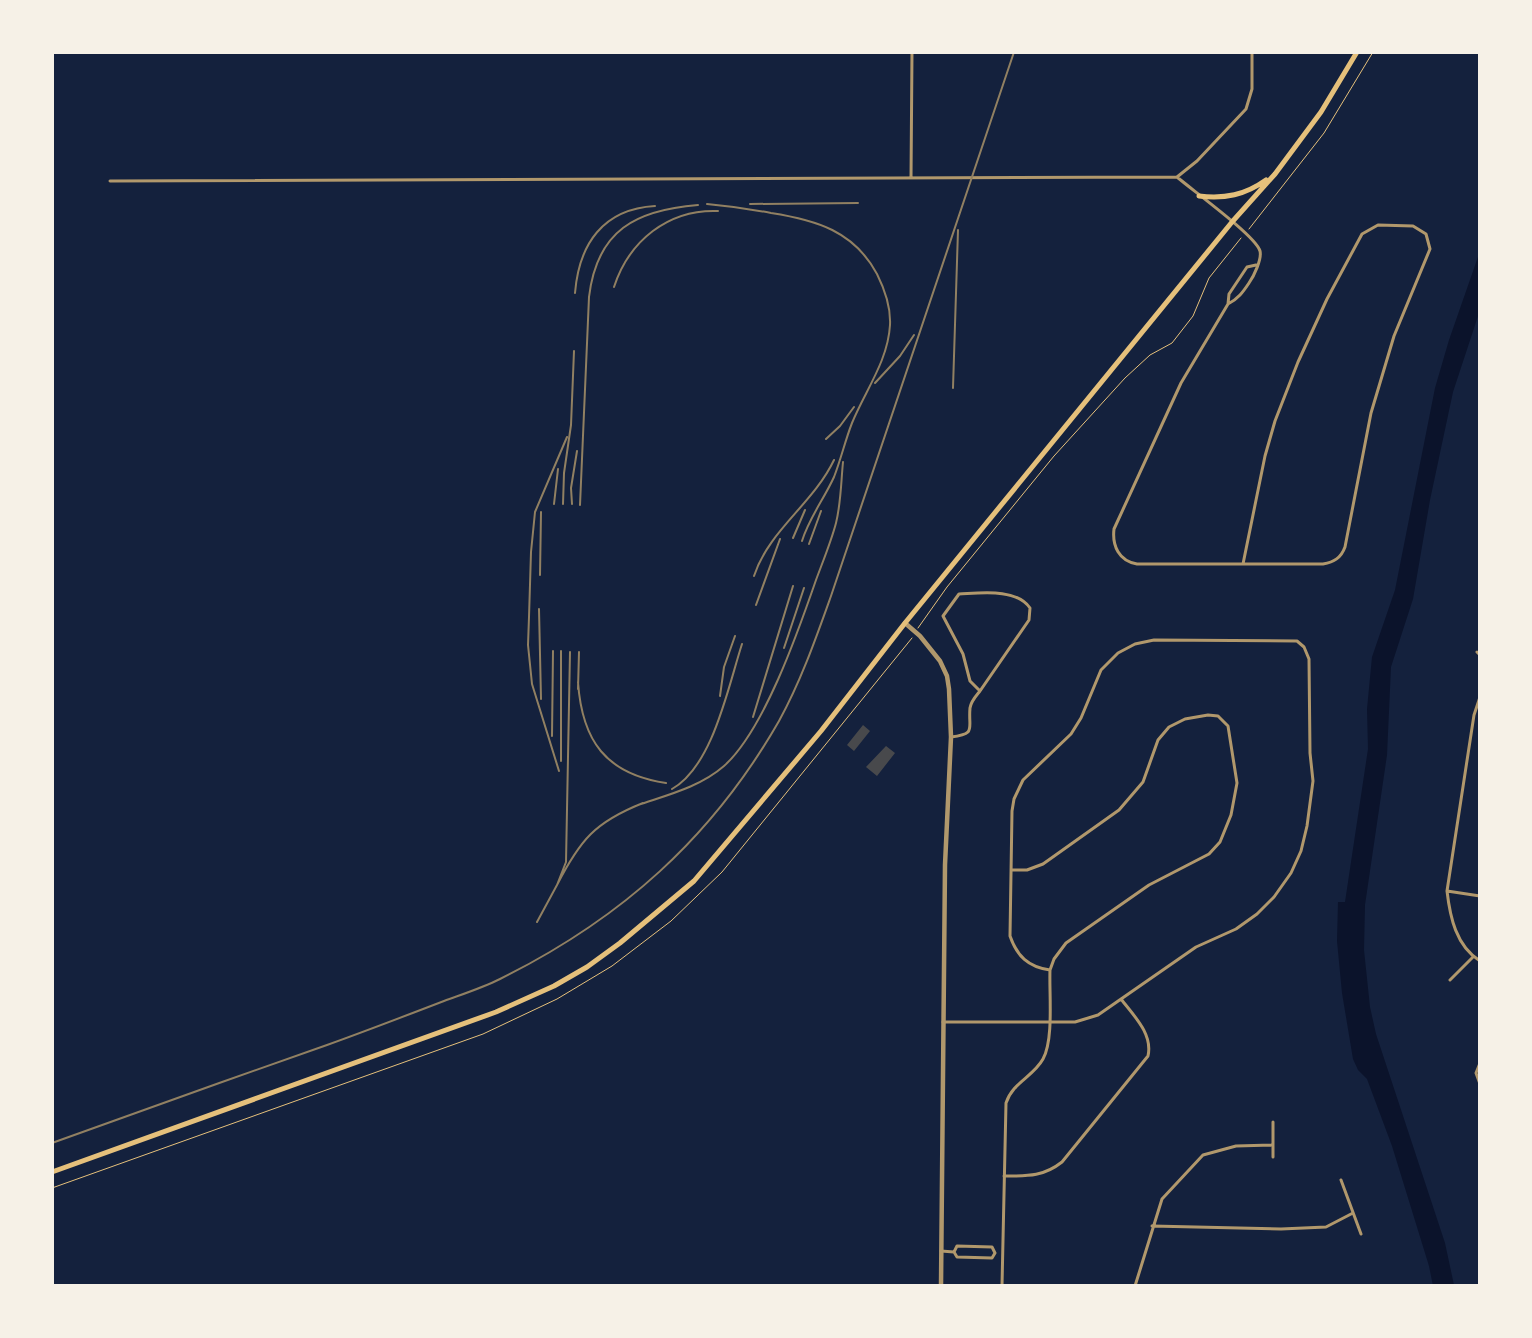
<svg xmlns="http://www.w3.org/2000/svg" width="1532" height="1338" viewBox="0 0 1532 1338" font-family="Raleway,sans-serif">
<rect width="100%" height="100%" fill="#14213d"/>
<!-- water -->
<path fill="#0b132b" d="M1479,254V313L1453,392L1430,500L1413,599L1391,667L1387,755L1365,905L1364,950L1370,1007L1376,1034L1445,1243L1454,1285L1433,1286L1429,1266L1392,1146L1367,1079L1358,1070L1353,1059L1342,993L1337,941L1338,902H1345L1368,749L1367,709L1372,657L1395,590L1435,388L1449,340Z"/>
<!-- building -->
<path fill="#48494c" d="M863,725L870,731L854,751L847,745Z
M886,746L895,753L877,776L866,767Z"/>
<g fill="none" stroke-linecap="round" stroke-linejoin="round">
<!-- path -->
<path stroke="#e5c07b" stroke-width="1" d="M1249,229L1324,133L1373,52
M918,628L947,587L1054,456L1125,378L1150,355L1172,343L1193,316L1209,278L1241,238
M52,1188L483,1034L557,999L612,966L671,921L722,872L912,638"/>
<!-- minor -->
<path stroke="#b1986c" stroke-width="3" d="M1177,177L1197,161L1246,109L1252,89V52
M911,178L912,52
M110,181L1177,177C1192,190 1256,236 1260,251C1262,259 1254,276 1249,283C1243,292 1238,299 1228,304L1229,294L1247,267L1256,265
M1228,304L1181,383L1114,529C1112,546 1119,561 1137,564H1323C1334,562 1341,558 1345,547L1371,413L1394,336L1430,249L1426,234L1413,226L1378,225L1362,234L1327,299L1298,362L1275,421L1265,456L1243,564
M1477,652L1480,655
M1480,697L1474,715L1447,891C1450,917 1456,946 1480,961
M951,737C977,734 968,729 970,708C971,701 976,696 980,691L1029,620L1030,608C1016,588 981,593 959,594L943,616L963,654L970,681L980,691
M1447,891L1480,896
M1450,980L1473,957
M943,1022H1075L1098,1015L1196,947L1236,929L1257,914L1274,897L1291,873L1301,851L1307,826L1313,781L1310,753L1309,659L1304,647L1297,641L1154,640L1135,644L1118,653L1101,670L1081,718L1071,734L1023,780L1014,799L1012,811L1010,936C1017,956 1028,967 1050,970
M1480,1063L1476,1073L1480,1084
M1273,1122V1157
M1004,1176C1027,1176 1043,1177 1062,1162L1148,1056C1153,1034 1134,1016 1121,999
M1341,1180L1361,1234
M1152,1226L1281,1229L1326,1227L1353,1213
M957,1246L992,1247L995,1253L992,1258L957,1257L954,1252Z
M941,1251L954,1252
M1002,1286L1006,1103C1013,1082 1033,1077 1043,1059C1054,1039 1049,993 1050,970L1054,959L1066,943L1149,885L1209,854L1220,842L1231,815L1237,783L1228,726L1218,716L1208,715L1185,719L1169,727L1158,740L1143,782L1119,810L1043,864L1027,870H1012
M1135,1286L1162,1199L1203,1155L1236,1146L1273,1145"/>
<!-- tertiary -->
<path stroke="#b1986c" stroke-width="4.5" d="M905,623L920,636L940,661L947,676L949,689L951,737L945,865L941,1286"/>
<!-- secondary -->
<path stroke="#e5c07b" stroke-width="5" d="M1199,196C1225,199 1245,195 1266,180
M52,1172L496,1012L554,986L587,967L620,943L694,881L821,731L905,623L1232,222L1275,174L1321,112L1357,52"/>
<!-- rail -->
<path stroke="#918062" stroke-width="2" d="M707,204C729,206 750,209 771,213C816,220 854,231 877,274C885,290 891,306 890,325C888,361 865,391 852,423C845,441 841,459 834,477C824,499 809,518 802,541
M750,204L858,203
M614,287C629,241 668,209 718,211
M575,293C579,244 603,209 655,206
M875,383L900,356L914,335
M953,388L958,230
M826,439L840,426L854,407
M554,504L558,469
M563,504L564,473L571,425L574,351
M572,504L571,488L577,451
M580,505L589,297C597,230 636,210 698,205
M793,538L805,510
M809,544L821,511
M540,575L541,512
M754,576C769,530 813,504 834,460
M756,605L780,539
M539,609L541,699
M784,648L804,588
M578,682C582,741 606,774 666,783
M578,689L579,652
M720,696L724,667L735,636
M753,717L793,586
M552,736L553,651
M561,761V651
M559,771L532,684L528,645L529,617L531,552L535,512L567,437
M672,789C713,766 728,687 742,644
M638,805C667,795 700,787 724,766C764,730 798,632 816,580C823,561 831,542 836,523C841,503 841,482 843,462
M557,885C580,840 595,822 643,803
M537,922L557,885L566,862L570,652
M52,1143C144,1110 235,1077 327,1045C366,1031 405,1016 444,1001C463,994 482,988 500,979C621,919 712,838 779,721C801,681 816,638 831,596L1014,52"/>
</g>
<!-- border -->
<rect width="1532" height="1338" fill="none" stroke="#f6f1e7" stroke-width="108"/>
</svg>
